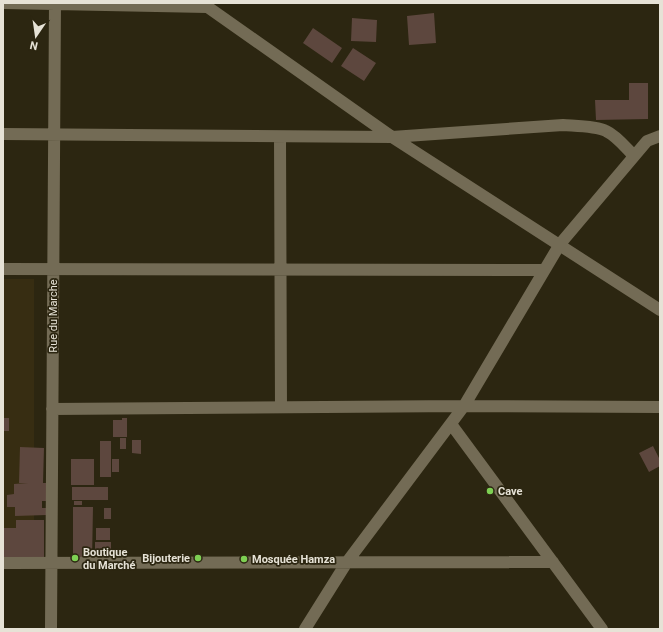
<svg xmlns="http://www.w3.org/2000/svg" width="663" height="632" viewBox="0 0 663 632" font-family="Roboto,sans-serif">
<rect width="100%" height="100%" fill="#2c2611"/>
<!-- built -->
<path fill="#372d12" d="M3,279H34V550H3Z"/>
<!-- building -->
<path fill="#5d473e" d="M434,13L436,43L409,45L407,16Z
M352,18L377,20L376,42L351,41Z
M313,28L342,48L332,63L303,43Z
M353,48L376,63L364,81L341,66Z
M629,83H648V119L596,120L595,100H629Z
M3,418H9V431H3Z
M122,418H127V437H113V420H122Z
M120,438H126V449H120Z
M132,440H141V454L132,453Z
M100,441H111V477H100Z
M653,446L660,460V466L649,472L639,453Z
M20,447L44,448L43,483H46L47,501H42V508H47V515L15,516V507H7V495L14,494V484L28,483H19Z
M71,459H94V485H71Z
M112,459H119V472H112Z
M72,487H108V500H72Z
M74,501H82V505H74Z
M73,507H93L92,561H73Z
M104,508H111V519H104Z
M16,520H44V560H3V528H16Z
M96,528H110V540H96Z
M95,542H111V555H95Z"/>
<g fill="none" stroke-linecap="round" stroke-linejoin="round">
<!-- street -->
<path stroke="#736b55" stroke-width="12" d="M4,3L207,7
M202,3L392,137L660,310
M3,134L392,137L563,125C575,126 596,126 606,131C617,136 626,148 634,156
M280,137L281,407
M3,269L544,270
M52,409L464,406L660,407
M451,424L602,629
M3,563L553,562
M51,629L55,3
M305,629L347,562L464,406L560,244L647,141L660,136"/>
</g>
<!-- markers -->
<g fill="#7ed053" stroke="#2c2611" stroke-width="1.5">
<circle cx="490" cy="491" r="4"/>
<circle cx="75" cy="558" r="4"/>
<circle cx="198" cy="558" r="4"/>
<circle cx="244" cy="559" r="4"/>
</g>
<g text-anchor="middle" stroke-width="3.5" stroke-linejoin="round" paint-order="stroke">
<!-- street labels -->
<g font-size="11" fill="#e6e2d6" stroke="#2c2611">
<text transform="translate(53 316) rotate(-90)" y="4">Rue du Marche</text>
</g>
<!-- poi labels -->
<g font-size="11" font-weight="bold" fill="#e6e2d6" stroke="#2c2611" text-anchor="start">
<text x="498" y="495">Cave</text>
<text x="83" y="556">Boutique<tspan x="83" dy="13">du Marché</tspan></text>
<text x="190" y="562" text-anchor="end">Bijouterie</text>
<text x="252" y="563">Mosquée Hamza</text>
</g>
</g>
<!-- border -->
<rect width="663" height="632" fill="none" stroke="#e6e2d6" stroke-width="8"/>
<!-- north arrow -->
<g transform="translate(36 36) rotate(193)" stroke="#2c2611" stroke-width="3" paint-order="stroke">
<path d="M0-3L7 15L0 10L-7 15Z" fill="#e6e2d6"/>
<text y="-6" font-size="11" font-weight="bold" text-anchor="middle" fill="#e6e2d6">N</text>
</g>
</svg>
